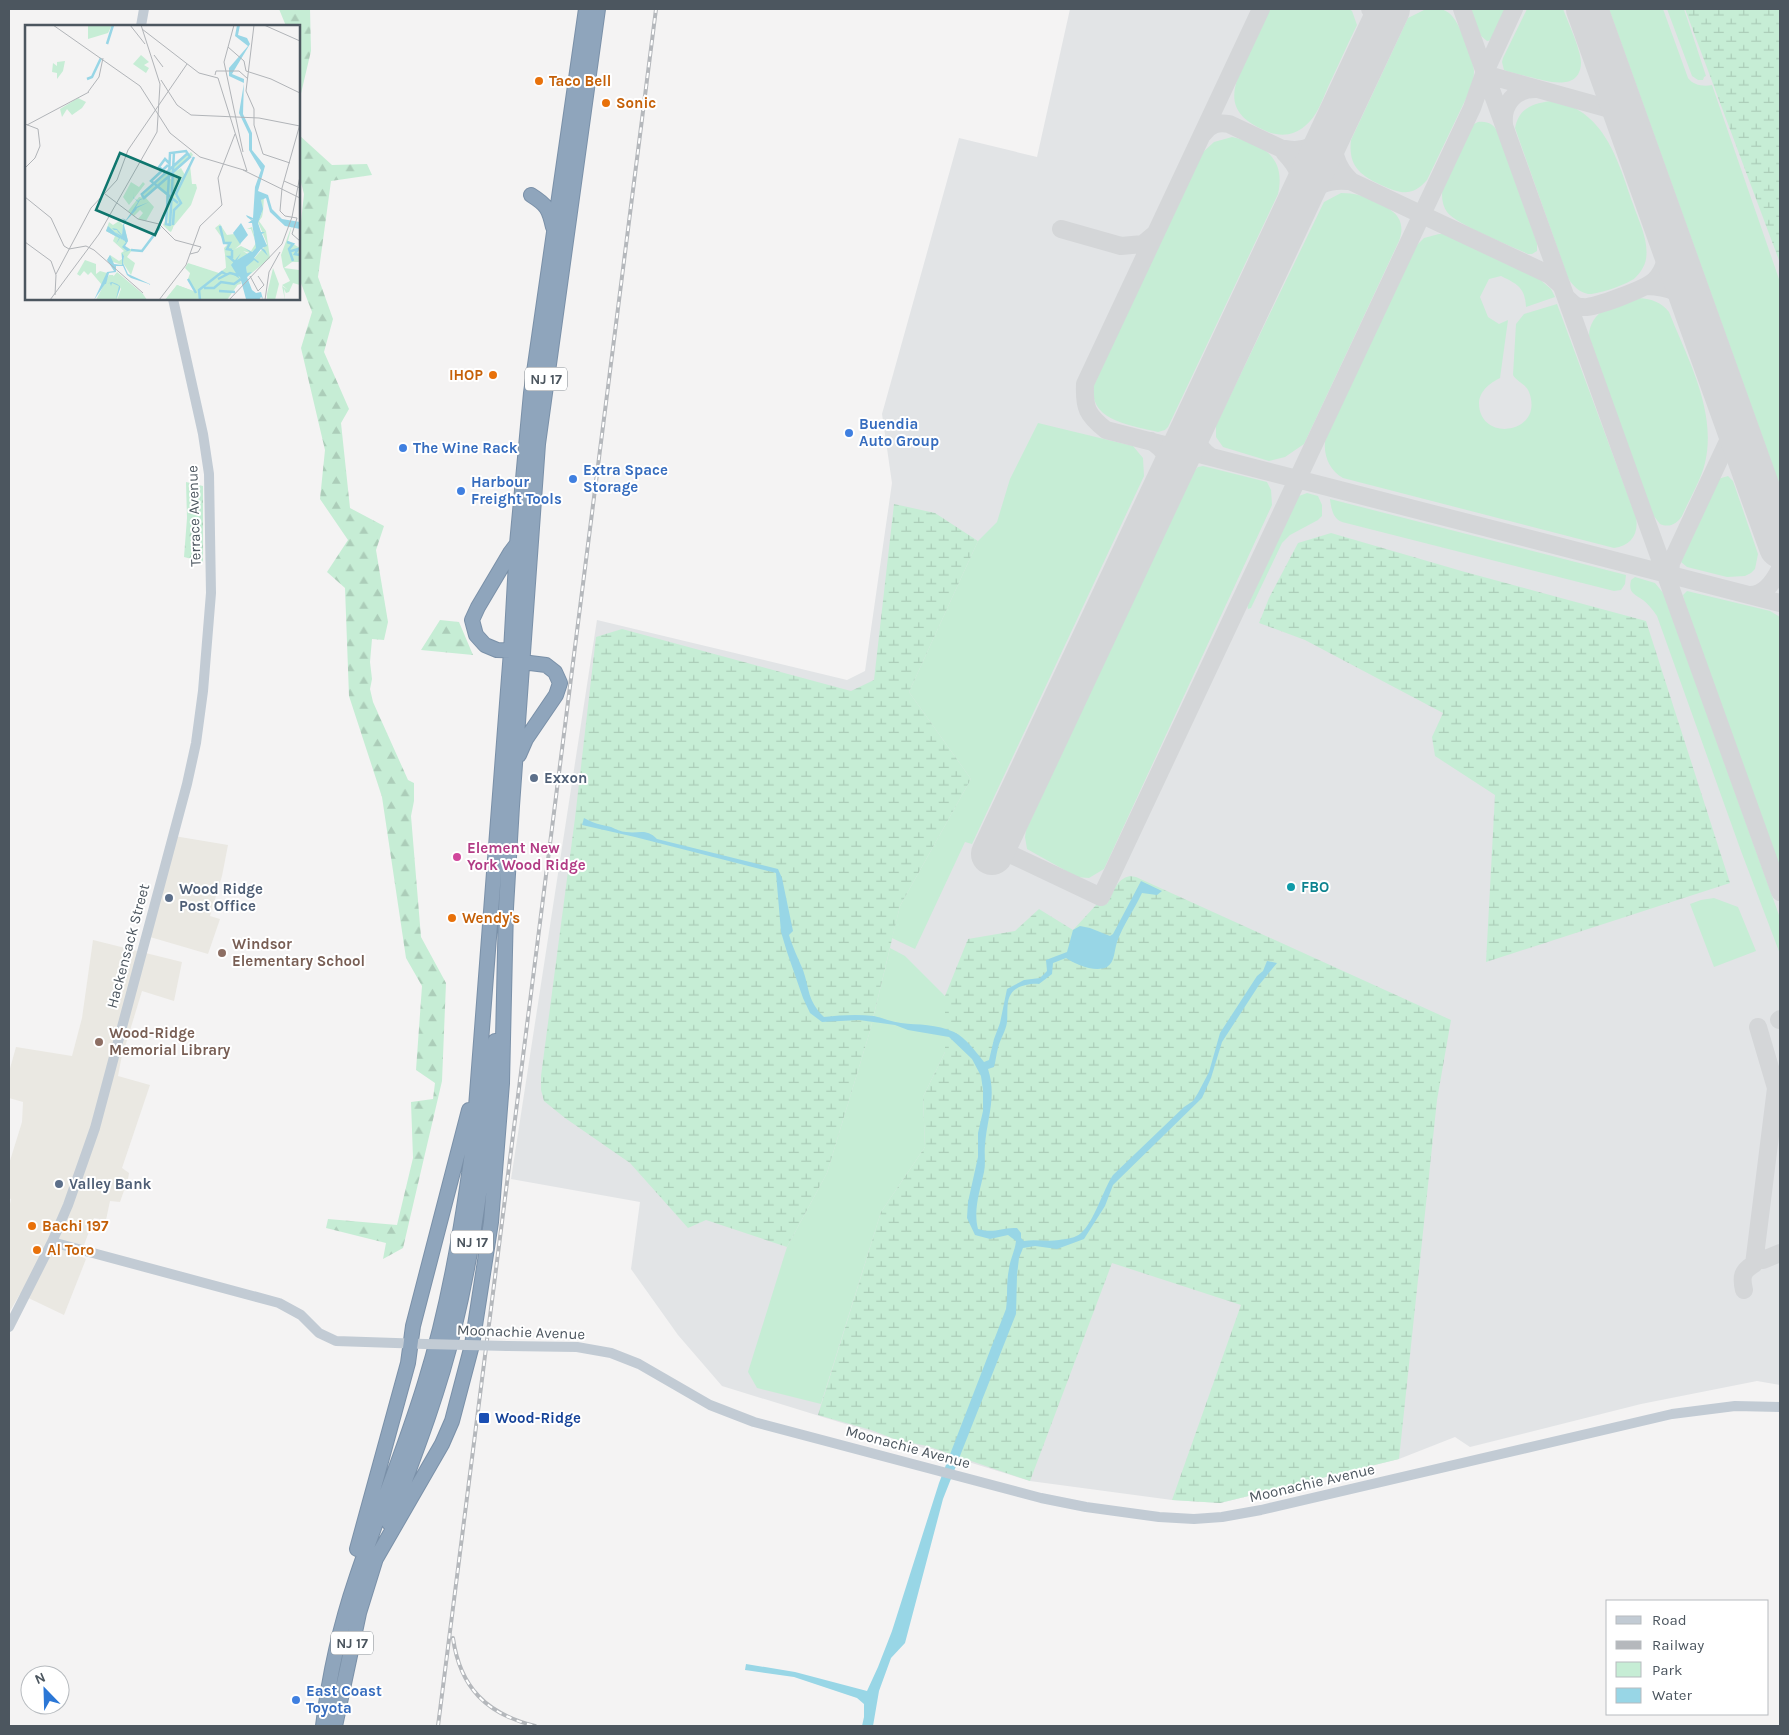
<svg xmlns="http://www.w3.org/2000/svg" width="1789" height="1735" viewBox="0 0 1789 1735" font-family="Karla,sans-serif">
<defs>
<pattern id="forest-firs" width="22" height="20" patternUnits="userSpaceOnUse" patternTransform="scale(1.25)"><rect width="22" height="20" fill="#c6edd5"/><path d="M5 1l3.5 6h-7zM16 11l3.5 6h-7z" fill="#accdb9"/></pattern>
<pattern id="wetland-marsh" width="20" height="14" patternUnits="userSpaceOnUse" patternTransform="scale(1.25)"><rect width="20" height="14" fill="#c6edd5"/><path d="M1 5h8M5 5V1M11 12h8M15 12V8" fill="none" stroke="#accdb9"/></pattern>
<pattern id="park-crowns" width="20" height="18" patternUnits="userSpaceOnUse" patternTransform="scale(1.25)"><rect width="20" height="18" fill="#c6edd5"/><path d="M2 6a3 3 0 1 1 6 0M12 15a3 3 0 1 1 6 0" fill="none" stroke="#accdb9"/></pattern>
</defs>
<rect width="100%" height="100%" fill="#f4f3f3"/>
<!-- commercial -->
<path fill="#eae8e2" d="M174,836L228,845L222,876L210,916L220,919L208,954L150,937Z
M93,940L182,962L174,1001L142,991L121,1060L118,1076L150,1085L122,1168L129,1173L128,1179L120,1202L110,1201L106,1220L94,1218L80,1256L86,1259L64,1315L20,1294L10,1311L9,1209L11,1199L9,1198V1164L22,1122L23,1102L9,1098V1072L16,1047L72,1056L82,1018Z"/>
<!-- airport -->
<path fill="#e2e4e6" d="M1070,9H1780V1385L1757,1381L1641,1404L1470,1447L1455,1437L1399,1459L1220,1503L1172,1500L1030,1481L722,1386L678,1335L631,1269L640,1202L511,1179L597,620L847,680L865,671L892,483L882,414L959,138L1037,157Z"/>
<!-- green -->
<path fill="#c6edd5" d="M1270,9H1349L1352,11L1357,25C1347,45 1338,66 1328,87C1322,101 1317,116 1305,126C1294,136 1279,137 1266,131C1225,114 1230,92 1246,58C1252,44 1259,30 1265,16Z
M1426,9C1434,9 1442,7 1449,13C1459,20 1473,58 1474,71C1474,76 1473,81 1472,86L1427,180C1412,197 1401,194 1381,185C1360,175 1348,166 1351,140L1408,18Z
M1470,9H1507L1492,40L1487,41L1481,36Z
M1527,9H1563C1568,22 1582,52 1581,64C1579,92 1546,81 1530,77C1521,75 1512,73 1504,70L1502,62L1503,58Z
M1609,9H1663L1688,78C1693,85 1703,87 1712,85L1780,282V486Z
M1667,9H1684L1706,76L1704,77L1703,80H1698L1692,76Z
M1550,101C1604,107 1618,161 1633,204C1639,222 1649,240 1646,259C1645,266 1640,273 1635,278C1628,284 1597,295 1588,294C1579,292 1573,286 1568,278L1515,128C1519,108 1532,104 1550,101Z
M1478,122C1488,121 1494,124 1498,133L1537,243V251L1532,254H1528C1511,246 1457,225 1447,212C1442,205 1441,195 1443,186L1469,128L1472,125Z
M1232,137C1264,144 1286,158 1278,194L1168,427L1165,430L1158,432C1132,425 1089,422 1093,385L1201,154L1214,142Z
M1341,193C1355,193 1364,196 1376,202C1394,210 1407,219 1399,241L1304,444L1285,457L1269,461L1223,447L1216,437V425L1324,202Z
M1439,234H1446L1537,277L1551,289L1555,297L1526,307C1525,287 1517,284 1501,276L1489,279L1480,297L1488,317L1499,324L1508,320L1500,378C1490,383 1479,391 1479,404C1480,443 1545,434 1529,392C1526,384 1517,382 1513,375L1516,324L1524,314L1557,304L1636,517C1639,534 1631,546 1614,548L1343,478C1328,470 1322,452 1326,436L1413,249L1424,238Z
M1639,298C1652,299 1661,302 1669,312C1688,360 1717,411 1705,463C1701,480 1689,500 1682,516C1677,524 1669,528 1660,524L1653,515L1589,339C1588,310 1616,303 1639,298Z
M1038,423L1133,446L1143,458L1144,476L972,844L965,842L915,949L892,938L900,906L971,779L909,692L978,541L997,522L1010,479Z
M1203,466L1267,482L1271,490L1272,505L1104,869L1089,878L1077,877L1027,849L1025,837L1026,830L1193,472L1198,467Z
M1728,476L1733,481L1758,554L1755,569L1751,573L1745,576L1727,577L1687,567L1681,562L1718,479Z
M1307,493L1318,496L1322,505V516L1318,520L1290,535L1282,543L1251,608L1248,609L1247,602L1295,499L1299,496Z
M1330,499L1626,575L1625,584L1621,590L1614,591L1342,522C1333,519 1331,508 1330,499Z
M1635,577L1655,583L1664,594L1780,918V954L1741,851L1657,616C1653,610 1648,604 1643,600C1634,594 1628,593 1631,580Z
M1687,591L1770,611L1780,617V871L1685,604L1683,595Z
M1714,898L1738,907L1756,951L1714,967L1690,904L1701,900Z
M890,948L905,956L945,996V1052L923,1097L925,1147L881,1212L821,1404L757,1388L748,1372L787,1247L827,1173L870,1031Z"/>
<!-- forest -->
<path fill="url(#forest-firs)" d="M279,9H310L311,51L299,102V26H286Z
M299,135L332,165L367,164L372,175L331,181L318,277L333,319L324,352L349,409L341,423L350,508L384,526L376,550L388,622L384,640L372,639L370,662L372,679L370,689L373,702L408,780L414,783V801L411,816L421,937L446,983L442,1081L403,1248L383,1259L386,1243L326,1228L328,1219L397,1225L413,1158L411,1102L433,1099L435,1083L416,1070L422,986L406,958L382,797L349,696L345,588L327,572L348,540L320,499L325,450L301,348L312,312L299,278V240L304,194L299,175Z
M440,620L459,622L473,655L421,650Z"/>
<!-- wetland -->
<path fill="url(#wetland-marsh)" d="M1685,9H1780V263Z
M894,504L935,513L978,541L909,692L971,779L900,906L870,1031L827,1173L787,1247L706,1220L688,1228L630,1163L565,1118L544,1101L541,1090V1076L575,818L596,637L622,629L851,691L874,680Z
M1331,533L1465,572L1646,621L1730,883L1486,962L1495,795L1435,756L1432,737L1443,713L1305,640L1259,623L1269,598L1298,543Z
M1130,876L1136,877L1451,1020L1437,1100L1399,1459L1220,1503L1172,1500L1241,1305L1112,1263L1030,1481L927,1446L897,1440L871,1430L818,1415L881,1212L925,1147L923,1097L945,1052V996L968,939L1015,931L1039,909L1073,930L1097,904L1100,905L1107,904C1113,893 1116,879 1130,876Z"/>
<!-- park -->
<path fill="url(#park-crowns)" d="M186,482L203,486V562L184,557L187,518Z"/>
<!-- water -->
<path fill="#98d6e6" d="M584,818C595,824 599,824 611,827C616,829 621,832 626,832C639,834 646,828 657,839L778,869L782,878L793,931L789,935C793,948 798,958 803,970C810,990 807,1000 824,1017C840,1015 858,1014 874,1016C883,1018 892,1022 901,1023C918,1025 937,1024 954,1032C966,1038 976,1052 984,1062L989,1060L994,1039L1000,1023L1007,989L1024,980L1040,978L1047,971L1046,960L1067,952L1073,930L1080,926L1090,928L1110,936L1113,934L1141,881L1162,891L1157,895L1142,893C1134,910 1123,925 1117,942C1114,951 1115,962 1107,967C1095,973 1075,964 1066,958L1053,963L1052,974L1039,984C1031,983 1015,986 1011,994C1006,1001 1008,1013 1007,1022C1006,1031 1000,1039 998,1048C996,1055 996,1060 994,1067L988,1069C997,1097 987,1118 985,1145C984,1154 986,1163 984,1172C980,1191 973,1210 978,1229C995,1234 1001,1227 1017,1228L1021,1233V1238L1024,1241C1036,1239 1047,1242 1059,1240C1066,1239 1076,1238 1081,1233C1094,1222 1103,1190 1113,1175L1184,1107L1193,1101L1198,1093L1209,1072L1220,1033L1257,976L1263,971L1267,961L1277,963L1259,985L1222,1042L1211,1078L1202,1098L1113,1185L1105,1206L1084,1239L1057,1249L1035,1246L1023,1248L1019,1258L1017,1275L1016,1314L943,1499L905,1643L891,1658L879,1691L873,1726H862L864,1717V1704L857,1698L794,1677L745,1670L746,1664L795,1672L867,1691L878,1667L892,1631L939,1483L1006,1309C1008,1296 1006,1283 1009,1269C1010,1259 1015,1251 1016,1241L1008,1235L990,1239L975,1235L967,1218L968,1202L978,1157V1133L983,1111V1090L981,1076L972,1059L949,1037L908,1030L895,1025L859,1020L822,1022L810,1013L803,998L787,952L781,932L776,873L635,837L582,825Z"/>
<g fill="none" stroke-linecap="round" stroke-linejoin="round">
<!-- taxiway -->
<path stroke="#d4d6d8" stroke-width="18" d="M1261,9L1085,384C1084,408 1087,415 1106,430L1780,603
M1370,9C1377,15 1380,24 1377,33
M1462,9L1780,892
M1484,74L1610,109L1624,122L1631,133
M1504,124C1502,104 1515,89 1535,89
M1332,131C1333,150 1335,166 1350,180
M1203,134C1210,124 1218,122 1229,124L1550,275L1562,286
M1286,149C1305,153 1318,144 1332,131
M1284,152C1299,168 1304,179 1299,200
M1299,200C1316,186 1326,179 1348,181
M1061,229L1121,246L1143,244L1155,234
M1647,286C1670,287 1680,291 1695,309
M1567,298C1572,303 1575,307 1583,307C1593,309 1647,288 1655,280C1666,269 1668,252 1669,237
M1196,420C1195,435 1196,447 1210,456
M1151,441C1165,450 1171,459 1169,476
M1780,545V550
M1669,581L1671,563L1736,424
M1750,595C1765,595 1774,581 1780,569
M995,847L1101,897L1472,108L1484,74L1514,9
M1779,1020L1780,1019
M1763,1260L1780,1253
M1744,1290C1741,1277 1742,1271 1754,1264L1776,1088L1758,1027"/>
<!-- runway -->
<path stroke="#d4d6d8" stroke-width="42" d="M1587,9L1780,547
M992,854L1389,9"/>
<!-- highway casing -->
<g stroke="#7a90a8" stroke-width="16">
<path id="highway" d="M531,195C547,205 549,209 553,227
M516,545L510,553L478,607L472,620L476,635L485,645L497,650L520,651
M515,663L522,662L546,665L555,672L560,683L556,695L526,739L519,755
M389,1523C413,1459 438,1396 454,1329C477,1235 487,1138 495,1041
M357,1549L408,1363L413,1326L469,1110
M374,1562L442,1444L452,1421L472,1345L491,1222L502,1083L506,908L512,806L538,444L598,9
M323,1726C329,1677 340,1626 356,1579C378,1513 405,1449 425,1383C449,1306 462,1226 473,1146L511,651L517,544L531,393L586,9
M335,1726L359,1613L377,1555"/>
</g>
<!-- secondary -->
<path stroke="#c2cbd4" stroke-width="10" d="M141,26L144,9
M52,1242L279,1303L301,1315L319,1333L336,1341L425,1344
M9,1327L52,1242L68,1205L95,1128L187,784L196,743L203,691L211,593L209,474L203,434L173,299
M507,1346L577,1347L611,1353L639,1364L710,1405L754,1422L1041,1498L1086,1507L1159,1517L1194,1519L1222,1517L1261,1510L1672,1414L1735,1406L1780,1407"/>
<!-- highway -->
<use href="#highway" stroke="#8fa5bc" stroke-width="14"/>
<!-- rail casing -->
<g stroke="#b5b8bc" stroke-width="4">
<path id="rail" d="M453,1638C460,1688 487,1714 535,1726
M438,1726L656,9"/>
</g>
<!-- rail -->
<use href="#rail" stroke="#fff" stroke-width="2" stroke-dasharray="5.5" stroke-linecap="butt"/>
<!-- secondary-bridge -->
<path stroke="#c2cbd4" stroke-width="10" d="M425,1344L507,1346"/>
</g>
<!-- markers -->
<g fill="#e8710a" stroke="#fff" stroke-width="2">
<circle cx="539" cy="81" r="5"/>
<circle cx="606" cy="103" r="5"/>
<circle cx="493" cy="375" r="5"/>
<circle cx="452" cy="918" r="5"/>
<circle cx="32" cy="1226" r="5"/>
<circle cx="37" cy="1250" r="5"/>
</g>
<g fill="#3f7fe0" stroke="#fff" stroke-width="2">
<circle cx="849" cy="433" r="5"/>
<circle cx="403" cy="448" r="5"/>
<circle cx="573" cy="479" r="5"/>
<circle cx="461" cy="491" r="5"/>
<circle cx="296" cy="1700" r="5"/>
</g>
<g fill="#5c6f8a" stroke="#fff" stroke-width="2">
<circle cx="534" cy="778" r="5"/>
<circle cx="169" cy="898" r="5"/>
<circle cx="59" cy="1184" r="5"/>
</g>
<circle fill="#d1479c" stroke="#fff" stroke-width="2" cx="457" cy="857" r="5"/>
<circle fill="#0f9aa8" stroke="#fff" stroke-width="2" cx="1291" cy="887" r="5"/>
<g fill="#8d6e63" stroke="#fff" stroke-width="2">
<circle cx="222" cy="953" r="5"/>
<circle cx="99" cy="1042" r="5"/>
</g>
<rect fill="#1a4fb4" stroke="#fff" stroke-width="2" x="478" y="1412" width="12" height="12" rx="2.5"/>
<g text-anchor="middle" stroke-width="4" stroke-linejoin="round" paint-order="stroke">
<!-- shield labels -->
<g fill="#fff" stroke="#82898f" stroke-width="1">
<rect x="525" y="367.5" width="42" height="23" rx="4"/>
<rect x="451" y="1230.5" width="42" height="23" rx="4"/>
<rect x="331" y="1631.5" width="42" height="23" rx="4"/>
</g>
<g font-size="14" font-weight="bold" fill="#4c565f">
<text x="546" y="384">NJ 17</text>
<text x="472" y="1247">NJ 17</text>
<text x="352" y="1648">NJ 17</text>
</g>
<!-- food labels -->
<g font-size="15" font-weight="bold" fill="#c56008" stroke="#fff" text-anchor="start">
<text x="549" y="86">Taco Bell</text>
<text x="616" y="108">Sonic</text>
<text x="483" y="380" text-anchor="end">IHOP</text>
<text x="462" y="923">Wendy's</text>
<text x="42" y="1231">Bachi 197</text>
<text x="47" y="1255">Al Toro</text>
</g>
<!-- shop labels -->
<g font-size="15" font-weight="bold" fill="#366cbe" stroke="#fff" text-anchor="start">
<text x="859" y="429">Buendia<tspan x="859" dy="17">Auto Group</tspan></text>
<text x="413" y="453">The Wine Rack</text>
<text x="583" y="475">Extra Space<tspan x="583" dy="17">Storage</tspan></text>
<text x="471" y="487">Harbour<tspan x="471" dy="17">Freight Tools</tspan></text>
<text x="306" y="1696">East Coast<tspan x="306" dy="17">Toyota</tspan></text>
</g>
<!-- street labels -->
<g font-size="15" fill="#4c565f" stroke="#fff">
<text transform="translate(194 516) rotate(-92)" y="5">Terrace Avenue</text>
<text transform="translate(128 946) rotate(-75)" y="5">Hackensack Street</text>
<text transform="translate(521 1332) rotate(2)" y="5">Moonachie Avenue</text>
<text transform="translate(908 1447) rotate(15)" y="5">Moonachie Avenue</text>
<text transform="translate(1312 1483) rotate(-13)" y="5">Moonachie Avenue</text>
</g>
<!-- service labels -->
<g font-size="15" font-weight="bold" fill="#4e5e75" stroke="#fff" text-anchor="start">
<text x="544" y="783">Exxon</text>
<text x="179" y="894">Wood Ridge<tspan x="179" dy="17">Post Office</tspan></text>
<text x="69" y="1189">Valley Bank</text>
</g>
<!-- hotel labels -->
<g font-size="15" font-weight="bold" fill="#b23c85" stroke="#fff" text-anchor="start">
<text x="467" y="853">Element New<tspan x="467" dy="17">York Wood Ridge</tspan></text>
</g>
<!-- culture labels -->
<g font-size="15" font-weight="bold" fill="#0d838f" stroke="#fff" text-anchor="start">
<text x="1301" y="892">FBO</text>
</g>
<!-- education labels -->
<g font-size="15" font-weight="bold" fill="#785e54" stroke="#fff" text-anchor="start">
<text x="232" y="949">Windsor<tspan x="232" dy="17">Elementary School</tspan></text>
<text x="109" y="1038">Wood-Ridge<tspan x="109" dy="17">Memorial Library</tspan></text>
</g>
<!-- transit labels -->
<g font-size="15" font-weight="bold" fill="#164399" stroke="#fff" text-anchor="start">
<text x="495" y="1423">Wood-Ridge</text>
</g>
</g>
<!-- overview -->
<g transform="translate(25 25)">
<rect width="275" height="275" fill="#f4f3f3"/>
<path d="M166,127L168,130L151,146L150,170L156,177L149,185L148,203L146,207L144,206L138,200L140,196L143,200L141,170L132,163L120,172L118,170L129,160L146,173V205L147,174L153,178L147,173L149,141ZM147,144V152H142L147,155L145,171L130,159ZM92,247L118,269L122,275H92L96,264L88,252Z" fill="#c6edd5"/>
<path d="M116,30L124,37L119,40L124,43L121,48L108,39ZM165,140L167,159H171L172,163L166,180L148,202L149,186L156,178L150,169L151,146L156,143L160,150ZM106,157L114,162L118,157L120,159L104,180L98,172ZM114,172L121,173L129,182L121,196L113,194L118,188L115,185L109,191L103,186ZM239,172L238,187L237,192L234,196L241,206L245,233L222,252L221,242L242,219L233,197L237,187L236,175ZM94,196L98,200L97,215L102,214L100,213V204L103,216L100,221L107,225L102,232L110,238L106,250L98,238L99,231L97,229L98,232L97,240L82,235L85,230L94,236L97,234L96,228L99,226L88,216L90,211L81,206L84,197L88,200ZM195,199L202,210L209,209L216,219L210,224L216,221L226,226L231,218L226,204H222L227,202L231,218V224L225,228L218,226L223,229L215,237L212,235L216,259L140,275L152,260L171,267L163,254L167,250L160,243L163,238L194,248L202,242L199,223L202,220L190,203ZM267,200L263,216L275,223V237H267L259,243L274,245L275,260L268,258L264,267L261,268L259,264L260,275L257,261L263,265L257,260L265,256L258,242L256,230ZM60,235L71,239V249L75,246L82,248L77,260L66,247L63,250L59,246L55,251L52,249ZM84,250H88L95,261L92,275H71Z" fill="#c6edd5"/>
<path d="M63,0H87L83,8L63,14ZM53,73L61,77L57,83L47,90L42,84L37,92L35,84Z" fill="#c6edd5"/>
<path d="M40,36L38,46L32,54V48L27,47L28,38L32,41V37ZM200,229L206,230L204,233L213,239L216,255L202,275H140L152,260L171,267L163,254L168,240L194,249L201,243ZM248,243L254,259L250,275L242,274V269Z" fill="#c6edd5"/>
<path d="M212,0H215L213,10L222,13L225,19L207,49L219,54L218,89L227,108V125L240,141L233,166L243,170L247,184L257,194L275,197V204L260,201L245,187L241,173L236,175L238,184L233,198L236,207H240L237,209L242,221L237,223L240,225L243,231L236,224L229,233L234,237L233,238L229,235L221,242L222,248L227,247L222,252L227,265L231,268L236,267L238,274L236,272L234,275L221,274L215,252L213,251L215,254L206,248L212,250L206,240L216,228L212,235L225,227L219,223L227,227L231,223L227,198H223L228,194L226,195L222,192L221,190L228,193L230,162L236,145L224,125V109L214,88L219,58L204,51V43L223,21L210,11ZM103,163L109,167L108,173L112,175L113,176L115,174L121,173L115,175L111,182L124,177L112,183L111,185L101,196L99,200L103,216L100,221L106,225L97,228L99,231L98,238L103,249L127,260L106,253L102,250L98,241H91V247L84,248L81,259L87,257L92,259L95,261V264L91,274L94,261L87,258L86,261L85,258L80,259L69,275L82,247L89,246L82,235L85,230L89,239L97,240V228L102,226L97,222L101,217H100V216L96,214L95,213L91,219L94,213L81,206L83,201L97,214L90,207L97,211L93,207L92,205H89L87,203L92,204L97,210L98,200L100,196L97,193L101,195L113,177L108,172L109,167ZM216,198L223,210L215,219L208,208Z" fill="#98d6e6"/>
<path fill="none" stroke="#98d6e6" stroke-width="2.5" d="M82,19L88,0M62,54L67,52L76,33M143,140L126,156L153,178M141,148L134,142L140,134L144,138M116,170L163,128M117,170L119,173L143,152L148,147L165,132L161,126L145,128L144,151L141,199L145,200M148,200L149,185L156,178L151,169L169,132M145,201L149,127M195,201L199,218H205L202,224L207,225M262,217L268,219L264,224L268,236M106,225L117,226L135,202M207,225V232H204L210,237M266,226L273,224L270,229L275,230M163,254L171,268M193,254L205,248L213,250M179,263H189L196,257L209,259L216,254M194,266L210,267M175,275L174,265L197,247L202,250"/>
<path fill="none" stroke="#b1b4b8" stroke-width="1" d="M28,0L115,61L145,108L175,132L222,146M105,0L120,19M209,0L199,37L218,127M229,0L221,66L229,84V100L238,129L265,138M239,0L275,16M117,4L174,48L193,53L222,146M203,22L219,36L221,46L246,54L275,68M129,30L138,42M190,50L191,46H214L223,54M136,55L152,80L166,90L234,93L275,101M63,67L74,52L78,33M275,99L257,163L255,186L260,191L272,193L267,209L275,216M2,100L64,67M0,143L10,133L15,121L13,104L0,99M218,145L275,173M259,156L275,163M80,169L113,194L134,199L150,215L176,222L173,227L165,229M0,172L26,193L39,221L44,224L61,221L69,225L118,268M0,217L26,236M26,236L31,250L30,270M31,249L66,183L92,155L103,125L162,39M225,251L233,266L239,260L233,251M25,275L74,209L132,107L135,59L116,0M134,275L161,240L175,201L197,180L193,153L210,109M204,275L257,219L267,192L275,151M240,275L244,247L255,227"/>
<path fill="#0f766e" fill-opacity="0.15" stroke="#0f766e" stroke-width="2.5" d="M95,128L155,153L130,210L71,185Z"/>
<rect width="275" height="275" fill="none" stroke="#4c565f" stroke-width="2.5"/>
</g>
<!-- border -->
<rect width="1789" height="1735" fill="none" stroke="#4c565f" stroke-width="20"/>
<!-- legend -->
<rect x="1606" y="1600" width="162" height="115" fill="#ffffff" stroke="#b7bbbf"/>
<rect x="1616" y="1616" width="25" height="8" fill="#c2cbd4" stroke="#b7bbbf"/>
<text x="1652" y="1625" font-size="15" fill="#4c565f">Road</text>
<rect x="1616" y="1641" width="25" height="8" fill="#b5b8bc" stroke="#b7bbbf"/>
<text x="1652" y="1650" font-size="15" fill="#4c565f">Railway</text>
<rect x="1616" y="1662" width="25" height="15" fill="#c6edd5" stroke="#b7bbbf"/>
<text x="1652" y="1675" font-size="15" fill="#4c565f">Park</text>
<rect x="1616" y="1688" width="25" height="15" fill="#98d6e6" stroke="#b7bbbf"/>
<text x="1652" y="1700" font-size="15" fill="#4c565f">Water</text>
<!-- north arrow -->
<g transform="translate(45 1690) rotate(337)"><circle r="24" fill="#ffffff" stroke="#b7bbbf"/>
<path d="M0-4L9 19L0 12L-9 19Z" fill="#2b77d6"/>
<text y="-8" font-size="14" font-weight="bold" text-anchor="middle" fill="#4c565f">N</text>
</g>
</svg>
